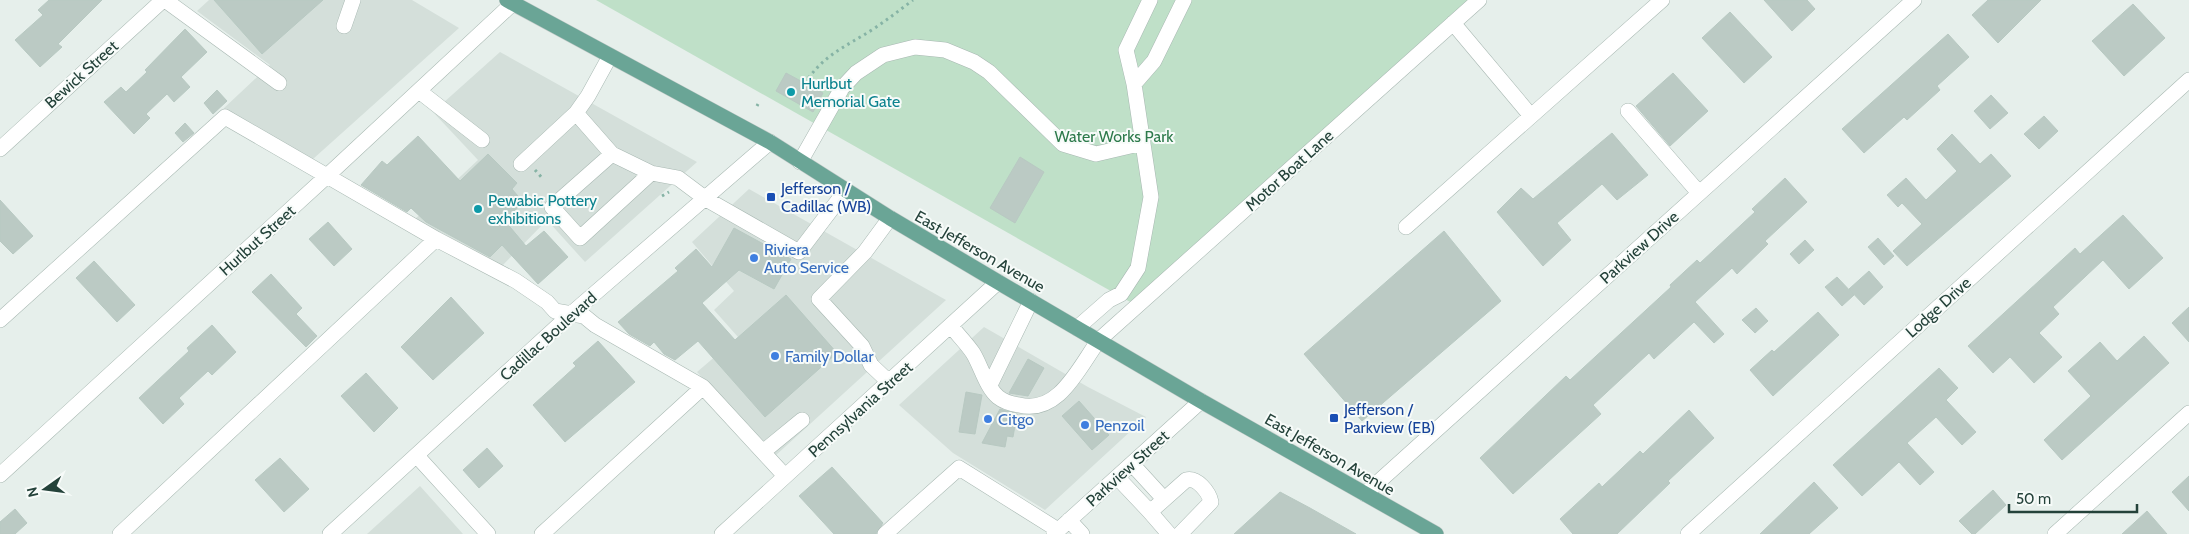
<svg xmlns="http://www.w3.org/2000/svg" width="2189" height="534" viewBox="0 0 2189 534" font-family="Cabin,sans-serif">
<rect width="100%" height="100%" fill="#e6efeb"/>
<!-- built -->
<path fill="#d4dfda" d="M209,0H412L459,28L313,159L223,109L270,65L197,11Z
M500,52L697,162L585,262L547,220L501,267L414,220L478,160L433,112Z
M749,189L946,300L775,456L697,372L738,337L714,310L734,291L692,242Z
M984,327L1088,387L1146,417L1045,510L953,453L899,405Z
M420,486L463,534H367Z"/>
<!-- green -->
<path fill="#bfe0c8" d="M596,0H1471L1132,303Z"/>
<!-- building -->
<path fill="#bbcac4" stroke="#b8c9c2" d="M49,0H102L58,44L62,47L40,67L15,40L43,15L38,10Z
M214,0H323L262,54Z
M1764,0H1807L1815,9L1792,31Z
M1988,0H2041L1998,43L1972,15Z
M2133,4L2165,38L2124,76L2092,41Z
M1730,12L1772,57L1744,83L1702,38Z
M185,29L207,52L181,77L190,87L174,102L167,94L146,114L150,118L134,134L104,102L121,87L126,92L147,72L145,70Z
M1948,34L1969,57L1937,86L1940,90L1907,120L1904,117L1864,153L1842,129Z
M786,73L823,93L813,112L776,91Z
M1673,73L1708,111L1670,146L1636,106Z
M217,90L227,101L213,114L204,103Z
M1991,95L2008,113L1990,129L1974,111Z
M2044,116L2058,131L2039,149L2024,134Z
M185,123L194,133L183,142L175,133Z
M1612,133L1648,175L1617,200L1602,184L1557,223L1571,240L1543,266L1497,212L1521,188L1533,199Z
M1952,134L1980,164L1991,154L2011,176L1907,266L1893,251L1922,224L1902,203L1898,207L1887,195L1906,178L1926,200L1957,171L1937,149Z
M418,136L460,181L488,154L517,183L512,189L523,202L505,221L526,246L544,231L568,257L538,284L502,245L490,257L426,222L411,208L407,212L361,185L382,161L387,165Z
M1020,157L1044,172L1015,223L990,208Z
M1785,178L1807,202L1765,241L1768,244L1737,274L1732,268L1695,302L1724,334L1714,343L1694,322L1654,359L1649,353L1593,405L1601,414L1513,494L1480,458L1566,376L1570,380L1671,287L1670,285L1697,260L1700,263L1755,212L1752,209Z
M0,200L33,236L13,254L0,241Z
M2123,215L2163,258L2129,289L2103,260L2053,307L2059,314L2039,333L2062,357L2034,383L2010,357L1993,373L1968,346L2075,248L2080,254Z
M328,222L352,249L334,266L309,239Z
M734,228L791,259L774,289L739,270L702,303L735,340L786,295L837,353L765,417L698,341L675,360L664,354L654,342L650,346L629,334L618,322L678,271L675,268L696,249L712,267Z
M1444,231L1501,301L1362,421L1304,354Z
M1878,238L1894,256L1884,265L1868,247Z
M1805,240L1814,250L1799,264L1790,254Z
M94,261L135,305L117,322L76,278Z
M1869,271L1883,287L1864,305L1849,289Z
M271,274L302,308L296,314L317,336L306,347L252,292Z
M1837,277L1854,295L1842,306L1825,287Z
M451,297L484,333L433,380L401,347Z
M2189,307V342L2172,323Z
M1756,308L1768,321L1755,333L1742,320Z
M1818,312L1839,335L1773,396L1750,370L1772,350L1774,352Z
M212,325L236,352L212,375L208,371L179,398L184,404L163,424L139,398L189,351L187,348Z
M2144,336L2169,363L2062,460L2044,440L2091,396L2068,371L2100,342L2117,361Z
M598,341L635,382L565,442L533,405L576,366L573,363Z
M1028,359L1044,368L1028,396L1009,393Z
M1939,368L1958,388L1946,400L1976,432L1962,445L1936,417L1907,443L1934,472L1920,485L1899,462L1862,496L1833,465Z
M366,373L398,408L374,432L341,396Z
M966,392L982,395L975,434L959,432Z
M1079,401L1109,435L1092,450L1062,416Z
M1000,409L1017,414L1013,437L1007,436L1005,447L982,443Z
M1689,410L1714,438L1668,481L1670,483L1617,534H1573L1560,519L1599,483L1602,487L1640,451L1643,454Z
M487,448L503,466L479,488L463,470Z
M280,458L309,489L284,512L255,480Z
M832,467L883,523L876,534H834L799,496Z
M2189,476V511L2172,492Z
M1814,482L1838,508L1809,534H1760Z
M1993,490L2006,505L1975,534H1972L1959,521Z
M1280,492L1310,508L1356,534H1234Z
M15,509L27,523L15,534H0V522Z
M2147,511L2167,534H2122Z"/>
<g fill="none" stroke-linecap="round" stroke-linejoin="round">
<!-- minor casing -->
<g stroke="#a8b8b2" stroke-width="16">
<path id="minor" d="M165,0L279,83
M1453,23L1531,116
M344,26L353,0
M1134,84L1154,61L1184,0
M419,91L482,140
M1628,111L1699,193
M576,113L612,154L552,207L580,238L651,173L612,154
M0,149L163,0
M800,162L842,88L856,73L883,55L915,47L945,50L974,62L989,72L1063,144L1096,154L1143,143
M521,164L576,113L588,96L610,56
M651,173L678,178L706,199L799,252L846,190
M1406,227L1662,0
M0,320L225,117L436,239L516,281L547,302L555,311L584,316L595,325L703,387L785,476
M951,326C958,335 967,344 973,353C981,366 986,387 998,397C1003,401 1012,404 1019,405C1059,415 1079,367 1099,340L1479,0
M1077,328L1109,300L1121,294L1138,268L1151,197L1134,84L1126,50L1150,0
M889,382L871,365L862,346L819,299L865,252L890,218
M990,385L1031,301
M763,452L802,420
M417,456L488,534
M1132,464L1164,499
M0,475L327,176L512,4
M1117,477L1150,512
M1365,494L1914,0
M1069,520L1082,534
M120,534L436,239
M330,534L571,314L770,142
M542,534L703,387
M722,534L998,282
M885,534L959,468L1058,530
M1054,534L1201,401
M1169,534L1150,512L1186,480C1197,477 1209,492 1211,502L1180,534
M1688,534L2189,80
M2055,534L2189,413"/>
</g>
<!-- major casing -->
<g stroke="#c2cac8" stroke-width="16">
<path id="major" d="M507,0L770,142L890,218L998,282L1201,401L1436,534"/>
</g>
<!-- path -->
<path stroke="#86b3a5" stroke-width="3" stroke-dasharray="2.5 4" stroke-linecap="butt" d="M801,89C822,55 842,49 875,28C888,19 900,10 913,0
M757,106L758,104
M535,170L543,179
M662,196L669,192"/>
<!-- minor -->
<use href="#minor" stroke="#fff" stroke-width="15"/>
<!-- major -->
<use href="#major" stroke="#6aa596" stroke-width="15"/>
</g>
<!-- markers -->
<g fill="#0f9aa8" stroke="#f7fbf9" stroke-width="2">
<circle cx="791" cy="92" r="5"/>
<circle cx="478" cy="209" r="5"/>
</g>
<g fill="#1a4fb4" stroke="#f7fbf9" stroke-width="2">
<rect x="766" y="192" width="10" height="10" rx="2.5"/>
<rect x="1329" y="413" width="10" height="10" rx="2.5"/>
</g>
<g fill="#3f7fe0" stroke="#f7fbf9" stroke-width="2">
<circle cx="754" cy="258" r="5"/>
<circle cx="775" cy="356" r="5"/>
<circle cx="988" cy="419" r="5"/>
<circle cx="1085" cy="425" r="5"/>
</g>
<g text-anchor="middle" stroke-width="4" stroke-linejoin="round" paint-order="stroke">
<!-- street labels -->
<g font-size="16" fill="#24423a" stroke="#f7fbf9">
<text transform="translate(81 74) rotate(-42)" y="6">Bewick Street</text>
<text transform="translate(1289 170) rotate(-42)" y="6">Motor Boat Lane</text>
<text transform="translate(257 240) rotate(-42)" y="6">Hurlbut Street</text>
<text transform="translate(1639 247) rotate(-42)" y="6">Parkview Drive</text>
<text transform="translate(980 251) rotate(30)" y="6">East Jefferson Avenue</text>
<text transform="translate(1938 307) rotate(-42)" y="6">Lodge Drive</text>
<text transform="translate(548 336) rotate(-42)" y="6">Cadillac Boulevard</text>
<text transform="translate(860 409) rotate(-42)" y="6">Pennsylvania Street</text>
<text transform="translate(1330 454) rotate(30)" y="6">East Jefferson Avenue</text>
<text transform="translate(1127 468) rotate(-42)" y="6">Parkview Street</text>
</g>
<!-- culture labels -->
<g font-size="16" fill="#0d838f" stroke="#f7fbf9" text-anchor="start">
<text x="801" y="89">Hurlbut<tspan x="801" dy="18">Memorial Gate</tspan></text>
<text x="488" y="206">Pewabic Pottery<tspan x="488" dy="18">exhibitions</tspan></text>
</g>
<!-- park labels -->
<g font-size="16" fill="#2d7a4b" stroke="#f7fbf9">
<text x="1114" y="142">Water Works Park</text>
</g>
<!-- transit labels -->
<g font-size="16" fill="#164399" stroke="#f7fbf9" text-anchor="start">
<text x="781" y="194">Jefferson /<tspan x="781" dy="18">Cadillac (WB)</tspan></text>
<text x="1344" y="415">Jefferson /<tspan x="1344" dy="18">Parkview (EB)</tspan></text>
</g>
<!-- shop labels -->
<g font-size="16" fill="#366cbe" stroke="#f7fbf9" text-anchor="start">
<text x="764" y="255">Riviera<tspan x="764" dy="18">Auto Service</tspan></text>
<text x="785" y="362">Family Dollar</text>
<text x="998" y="425">Citgo</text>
<text x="1095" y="431">Penzoil</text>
</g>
</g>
<!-- north arrow -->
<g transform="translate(45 489) rotate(256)" stroke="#f7fbf9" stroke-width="4" paint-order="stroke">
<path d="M0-4L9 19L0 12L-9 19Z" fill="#24423a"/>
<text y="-8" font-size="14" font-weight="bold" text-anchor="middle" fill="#24423a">N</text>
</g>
<!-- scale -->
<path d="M2009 504v8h128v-8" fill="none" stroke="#24423a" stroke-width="2.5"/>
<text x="2016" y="504" font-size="15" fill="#24423a" stroke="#f7fbf9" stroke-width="4" paint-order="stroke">50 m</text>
</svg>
